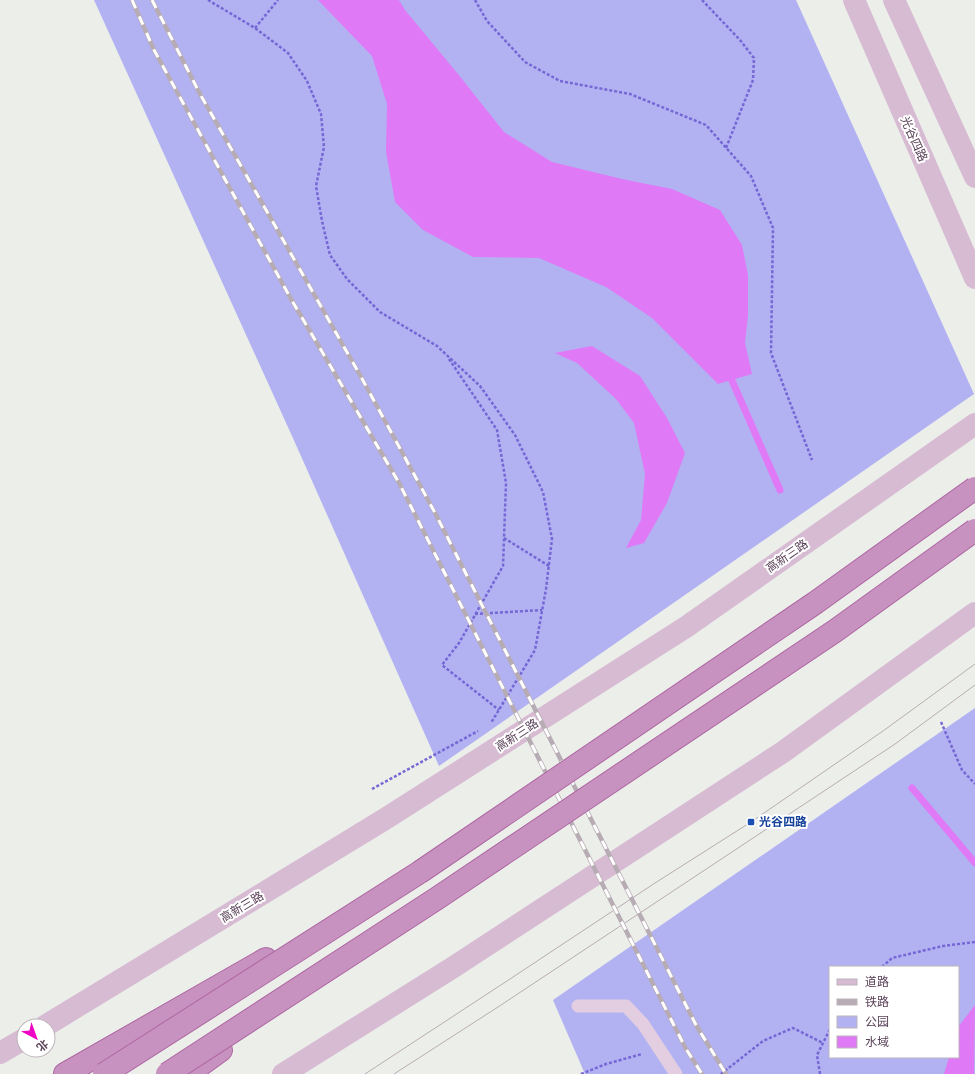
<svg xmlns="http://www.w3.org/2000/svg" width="975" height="1074" viewBox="0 0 975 1074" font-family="Rubik,'Noto Sans SC',sans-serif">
<rect width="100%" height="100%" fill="#eceeea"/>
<!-- green -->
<path fill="#b2b2f3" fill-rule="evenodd" d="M94,0H796L974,394L439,766L292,436Z
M975,708V1074H585L553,1000ZM830,967H958V1057H830Z"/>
<!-- water -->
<path fill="#e079f5" d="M318,0H399L405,10L458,74L504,132L552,162L622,179L672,189L720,210L742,245L748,275V316L745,343L752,374L718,384L652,318L606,287L539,258L473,257L423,230L395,202L386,152L387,104L372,56Z
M592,346L640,376L667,418L685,453L667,503L644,543L626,548L641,520L645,474L634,423L616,399L577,363L555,353Z
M975,1005L974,1074H944L949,1057H958V1027Z"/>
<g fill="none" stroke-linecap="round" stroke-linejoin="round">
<!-- stream -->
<path stroke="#e079f5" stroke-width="7" d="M726,373L730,376L780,490
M912,788L975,863"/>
<!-- trunk casing -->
<g stroke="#ad67a2" stroke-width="24">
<path id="trunk" d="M65,1074L266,959
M188,1074L221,1050"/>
</g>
<!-- path -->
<path stroke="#7567d4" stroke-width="2.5" stroke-dasharray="3 2" stroke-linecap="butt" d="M208,0L255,28L288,53L307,81L321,114L324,147L316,186L322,221L330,255L347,279L380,312L437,346L480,386L515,435L543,492L552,539L546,589L535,650L491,723
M475,0L487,21L525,62L560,81L630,94L706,125L751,176L773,228L771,353L812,460
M702,0L740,40L754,58L753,80L726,148
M255,28L278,0
M449,359L497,430L506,483L503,566L459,643L442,665L499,710
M504,538L549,566
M475,614L542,610
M941,722L962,770L975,784
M372,789L478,731
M882,967L892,958L943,946L975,942
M581,1074L606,1064L642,1054
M721,1074L763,1041L793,1028L823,1043
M820,1074L817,1055L830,1029"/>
<!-- service -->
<path stroke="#e3cde1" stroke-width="13" d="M578,1006H626L643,1024L676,1074"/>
<!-- secondary -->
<path stroke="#d7bbd3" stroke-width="22" d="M854,0L975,278
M894,0L975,177
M45,1026L385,819L686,627L975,424
M0,1053L24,1039
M283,1074L452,968L783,752L975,613"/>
<!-- trunk -->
<use href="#trunk" stroke="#c892c0" stroke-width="22"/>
<!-- tram -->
<path stroke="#b7acb4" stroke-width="1" d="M365,1074L510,979L655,883L751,822L883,731L975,664
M394,1074L498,1007L895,744L975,685"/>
<!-- rail casing -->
<g stroke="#b7acb4" stroke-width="4.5">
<path id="rail" d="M132,0L154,50L232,192L291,299L398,481L686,1049L702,1074
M152,0L200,94L360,375L434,511L696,1025L726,1074"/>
</g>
<!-- rail -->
<use href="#rail" stroke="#fff" stroke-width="3" stroke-dasharray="9" stroke-linecap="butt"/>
<!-- trunk-bridge casing -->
<g stroke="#ad67a2" stroke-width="24" stroke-linecap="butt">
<path id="trunk-bridge" d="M104,1074L420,872L815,603L975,488
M167,1074L436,899L835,631L975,530"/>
</g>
<!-- trunk-bridge -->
<use href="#trunk-bridge" stroke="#c892c0" stroke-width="22"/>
</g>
<!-- markers -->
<rect fill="#1a4fb4" stroke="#fff" stroke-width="1.5" x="747" y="818" width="8" height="8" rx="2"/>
<g text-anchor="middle" stroke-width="4" stroke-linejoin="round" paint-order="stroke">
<!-- street labels -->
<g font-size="12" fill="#5a4258" stroke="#fff">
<text transform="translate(914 139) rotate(66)" y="4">光谷四路</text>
<text transform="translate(787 556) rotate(-35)" y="4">高新三路</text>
<text transform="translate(517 735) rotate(-33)" y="4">高新三路</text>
<text transform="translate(242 907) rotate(-31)" y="4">高新三路</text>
</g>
<!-- transit labels -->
<g font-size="12" font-weight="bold" fill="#164399" stroke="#fff" text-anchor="start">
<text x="759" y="826">光谷四路</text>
</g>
</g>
<!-- legend -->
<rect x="829" y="966" width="130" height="92" fill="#ffffff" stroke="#bdb3bc"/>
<rect x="837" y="979" width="20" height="6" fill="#d7bbd3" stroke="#bdb3bc"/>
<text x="865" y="986" font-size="12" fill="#5a4258">道路</text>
<rect x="837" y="999" width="20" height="6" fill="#b7acb4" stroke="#bdb3bc"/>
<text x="865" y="1006" font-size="12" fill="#5a4258">铁路</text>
<rect x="837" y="1016" width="20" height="12" fill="#b2b2f3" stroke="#bdb3bc"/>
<text x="865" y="1026" font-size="12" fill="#5a4258">公园</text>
<rect x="837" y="1036" width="20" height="12" fill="#e079f5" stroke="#bdb3bc"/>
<text x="865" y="1046" font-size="12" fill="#5a4258">水域</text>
<!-- north arrow -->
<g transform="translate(36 1038) rotate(139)"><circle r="19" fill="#ffffff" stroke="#bdb3bc"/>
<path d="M0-3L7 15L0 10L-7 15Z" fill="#ee05c3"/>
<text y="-6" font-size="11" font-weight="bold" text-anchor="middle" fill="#5a4258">北</text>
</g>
</svg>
